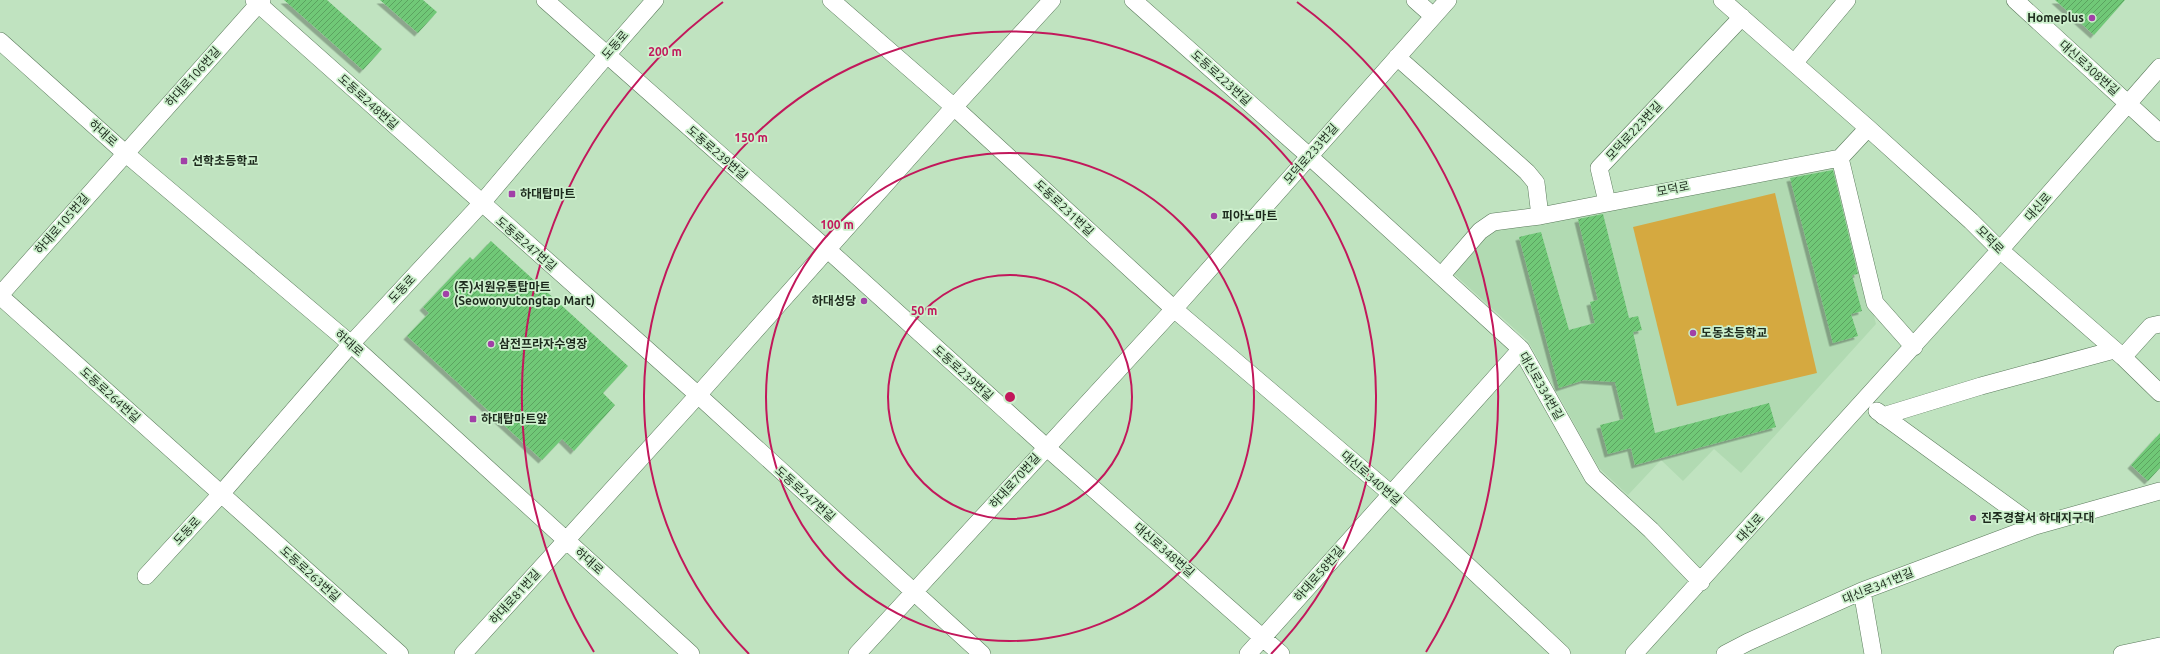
<svg xmlns="http://www.w3.org/2000/svg" width="2160" height="654" viewBox="0 0 2160 654" font-family="Ubuntu,'Noto Sans KR',sans-serif">
<defs>
<pattern id="building-hatch" width="6" height="6" patternUnits="userSpaceOnUse"><rect width="6" height="6" fill="#70c877"/><path d="M-1 1l2-2M0 6l6-6M5 7l2-2" fill="none" stroke="#5ba361"/></pattern>
<filter id="shadow"><feDropShadow dx="-3.5" dy="3.5" stdDeviation="0" flood-color="#0004"/></filter>
</defs>
<rect width="100%" height="100%" fill="#c0e3c0"/>
<!-- built -->
<path fill="#b1dab2" d="M1836,164L1876,324L1741,473L1714,449L1683,481L1661,460L1628,495L1599,468L1528,341L1454,274L1456,264L1484,233Z"/>
<!-- park -->
<path fill="#d5a940" d="M1775,193L1817,373L1677,406L1633,227Z"/>
<!-- building -->
<path fill="url(#building-hatch)" filter="url(#shadow)" d="M284,0H327L382,49L363,70Z
M380,0H423L437,12L418,33Z
M2055,0H2125L2094,35Z
M1833,170L1858,274L1852,275L1862,311L1851,314L1858,336L1833,343L1790,178Z
M1603,214L1629,318L1638,316L1642,330L1633,332L1655,433L1769,403L1776,427L1635,465L1631,448L1608,454L1600,425L1624,419L1615,382L1584,380L1559,388L1519,237L1541,232L1569,330L1595,323L1590,302L1598,300L1578,219Z
M491,241L628,366L603,393L615,405L574,451L562,439L542,460L407,336L429,313L423,307L470,257L473,260Z
M2160,433V468L2148,481L2131,465Z"/>
<g fill="none" stroke-linecap="round" stroke-linejoin="round">
<!-- minor casing -->
<g stroke="#5b7b5c" stroke-width="18">
<path id="minor" d="M254,0L698,395L982,654
M545,0L828,250L1046,447L1281,654
M831,0L954,107L1174,309L1390,493L1562,654
M1133,0L1309,156L1521,349L1593,477L1651,530L1701,582
M1415,0L1433,16
M1722,0L1868,128L1971,221L2000,250L2123,357L2160,393
M2015,0L2160,133
M0,41L125,153L351,344L691,654
M1397,57L1527,172L1536,183L1540,216
M1795,62L1847,0
M1840,158L1875,303L1914,347
M1607,202L1599,168L1742,17
M1441,276L1480,231L1493,222L1540,216L1840,158L1868,128
M0,295L262,0
M0,296L400,654
M2123,357L2151,326L2160,324
M1877,411L2035,526
M1883,416L1981,386L2114,350
M146,576L221,494L351,344L481,204L606,56L655,0
M1862,591L1873,654
M463,654L698,395L954,107L1052,0
M857,654L1174,309L1448,0
M1248,654L1521,349
M1634,654L2000,250L2160,67
M1725,654L1748,642L1862,591L2035,526L2160,491
M2122,654L2160,646"/>
</g>
<!-- minor -->
<use href="#minor" stroke="#fff" stroke-width="17"/>
</g>
<!-- distance rings -->
<g fill="none" stroke="#c2185b" stroke-width="2">
<circle cx="1010" cy="397" r="122"/>
<circle cx="1010" cy="397" r="244"/>
<path d="M749 654A366 366 0 1 1 1271 654"/>
<path d="M594 652A488 488 0 0 1 723 2M1297 2A488 488 0 0 1 1426 652"/>
</g>
<!-- markers -->
<g fill="#a140a7" stroke="#cdf0cd" stroke-width="1.5">
<circle cx="2092" cy="18" r="4"/>
<rect x="180" y="157" width="8" height="8" rx="2"/>
<rect x="508" y="190" width="8" height="8" rx="2"/>
<circle cx="1214" cy="216" r="4"/>
<circle cx="446" cy="294" r="4"/>
<circle cx="864" cy="301" r="4"/>
<circle cx="1693" cy="333" r="4"/>
<circle cx="491" cy="344" r="4"/>
<rect x="469" y="415" width="8" height="8" rx="2"/>
<circle cx="1973" cy="518" r="4"/>
</g>
<g text-anchor="middle" stroke-width="3.5" stroke-linejoin="round" paint-order="stroke">
<!-- poi labels -->
<g font-size="12" font-weight="bold" fill="#1d2a1d" stroke="#cdf0cd" text-anchor="start">
<text x="2084" y="22" text-anchor="end">Homeplus</text>
<text x="192" y="165">선학초등학교</text>
<text x="520" y="198">하대탑마트</text>
<text x="1222" y="220">피아노마트</text>
<text x="454" y="291">(주)서원유통탑마트<tspan x="454" dy="14">(Seowonyutongtap Mart)</tspan></text>
<text x="856" y="305" text-anchor="end">하대성당</text>
<text x="1701" y="337">도동초등학교</text>
<text x="499" y="348">삼전프라자수영장</text>
<text x="481" y="423">하대탑마트앞</text>
<text x="1981" y="522">진주경찰서 하대지구대</text>
</g>
<!-- street labels -->
<g font-size="12" fill="#1d2a1d" stroke="#cdf0cd">
<text transform="translate(615 45) rotate(-49)" y="4">도동로</text>
<text transform="translate(2089 68) rotate(42)" y="4">대신로308번길</text>
<text transform="translate(193 77) rotate(-48)" y="4">하대로106번길</text>
<text transform="translate(1221 78) rotate(42)" y="4">도동로223번길</text>
<text transform="translate(368 102) rotate(42)" y="4">도동로248번길</text>
<text transform="translate(1634 131) rotate(-47)" y="4">모덕로223번길</text>
<text transform="translate(103 133) rotate(42)" y="4">하대로</text>
<text transform="translate(717 153) rotate(41)" y="4">도동로239번길</text>
<text transform="translate(1311 154) rotate(-49)" y="4">모덕로233번길</text>
<text transform="translate(1673 189) rotate(-11)" y="4">모덕로</text>
<text transform="translate(2038 207) rotate(-49)" y="4">대신로</text>
<text transform="translate(1064 208) rotate(43)" y="4">도동로231번길</text>
<text transform="translate(62 224) rotate(-49)" y="4">하대로105번길</text>
<text transform="translate(1990 240) rotate(45)" y="4">모덕로</text>
<text transform="translate(526 244) rotate(41)" y="4">도동로247번길</text>
<text transform="translate(402 289) rotate(-47)" y="4">도동로</text>
<text transform="translate(349 343) rotate(41)" y="4">하대로</text>
<text transform="translate(963 373) rotate(42)" y="4">도동로239번길</text>
<text transform="translate(1541 386) rotate(60)" y="4">대신로334번길</text>
<text transform="translate(110 395) rotate(42)" y="4">도동로264번길</text>
<text transform="translate(1371 478) rotate(41)" y="4">대신로340번길</text>
<text transform="translate(1015 481) rotate(-48)" y="4">하대로70번길</text>
<text transform="translate(805 494) rotate(42)" y="4">도동로247번길</text>
<text transform="translate(1750 528) rotate(-48)" y="4">대신로</text>
<text transform="translate(187 531) rotate(-47)" y="4">도동로</text>
<text transform="translate(1164 550) rotate(41)" y="4">대신로348번길</text>
<text transform="translate(589 561) rotate(42)" y="4">하대로</text>
<text transform="translate(310 574) rotate(42)" y="4">도동로263번길</text>
<text transform="translate(1319 574) rotate(-49)" y="4">하대로58번길</text>
<text transform="translate(1878 586) rotate(-22)" y="4">대신로341번길</text>
<text transform="translate(515 597) rotate(-48)" y="4">하대로81번길</text>
</g>
</g>
<circle cx="1010" cy="397" r="6" fill="#c2185b" stroke="#cdf0cd" stroke-width="2"/>
<g font-size="12" text-anchor="middle" font-weight="bold" fill="#c2185b" stroke="#cdf0cd" stroke-width="3.5" stroke-linejoin="round" paint-order="stroke">
<text x="665" y="56">200 m</text>
<text x="751" y="142">150 m</text>
<text x="837" y="229">100 m</text>
<text x="924" y="315">50 m</text>
</g>
</svg>
